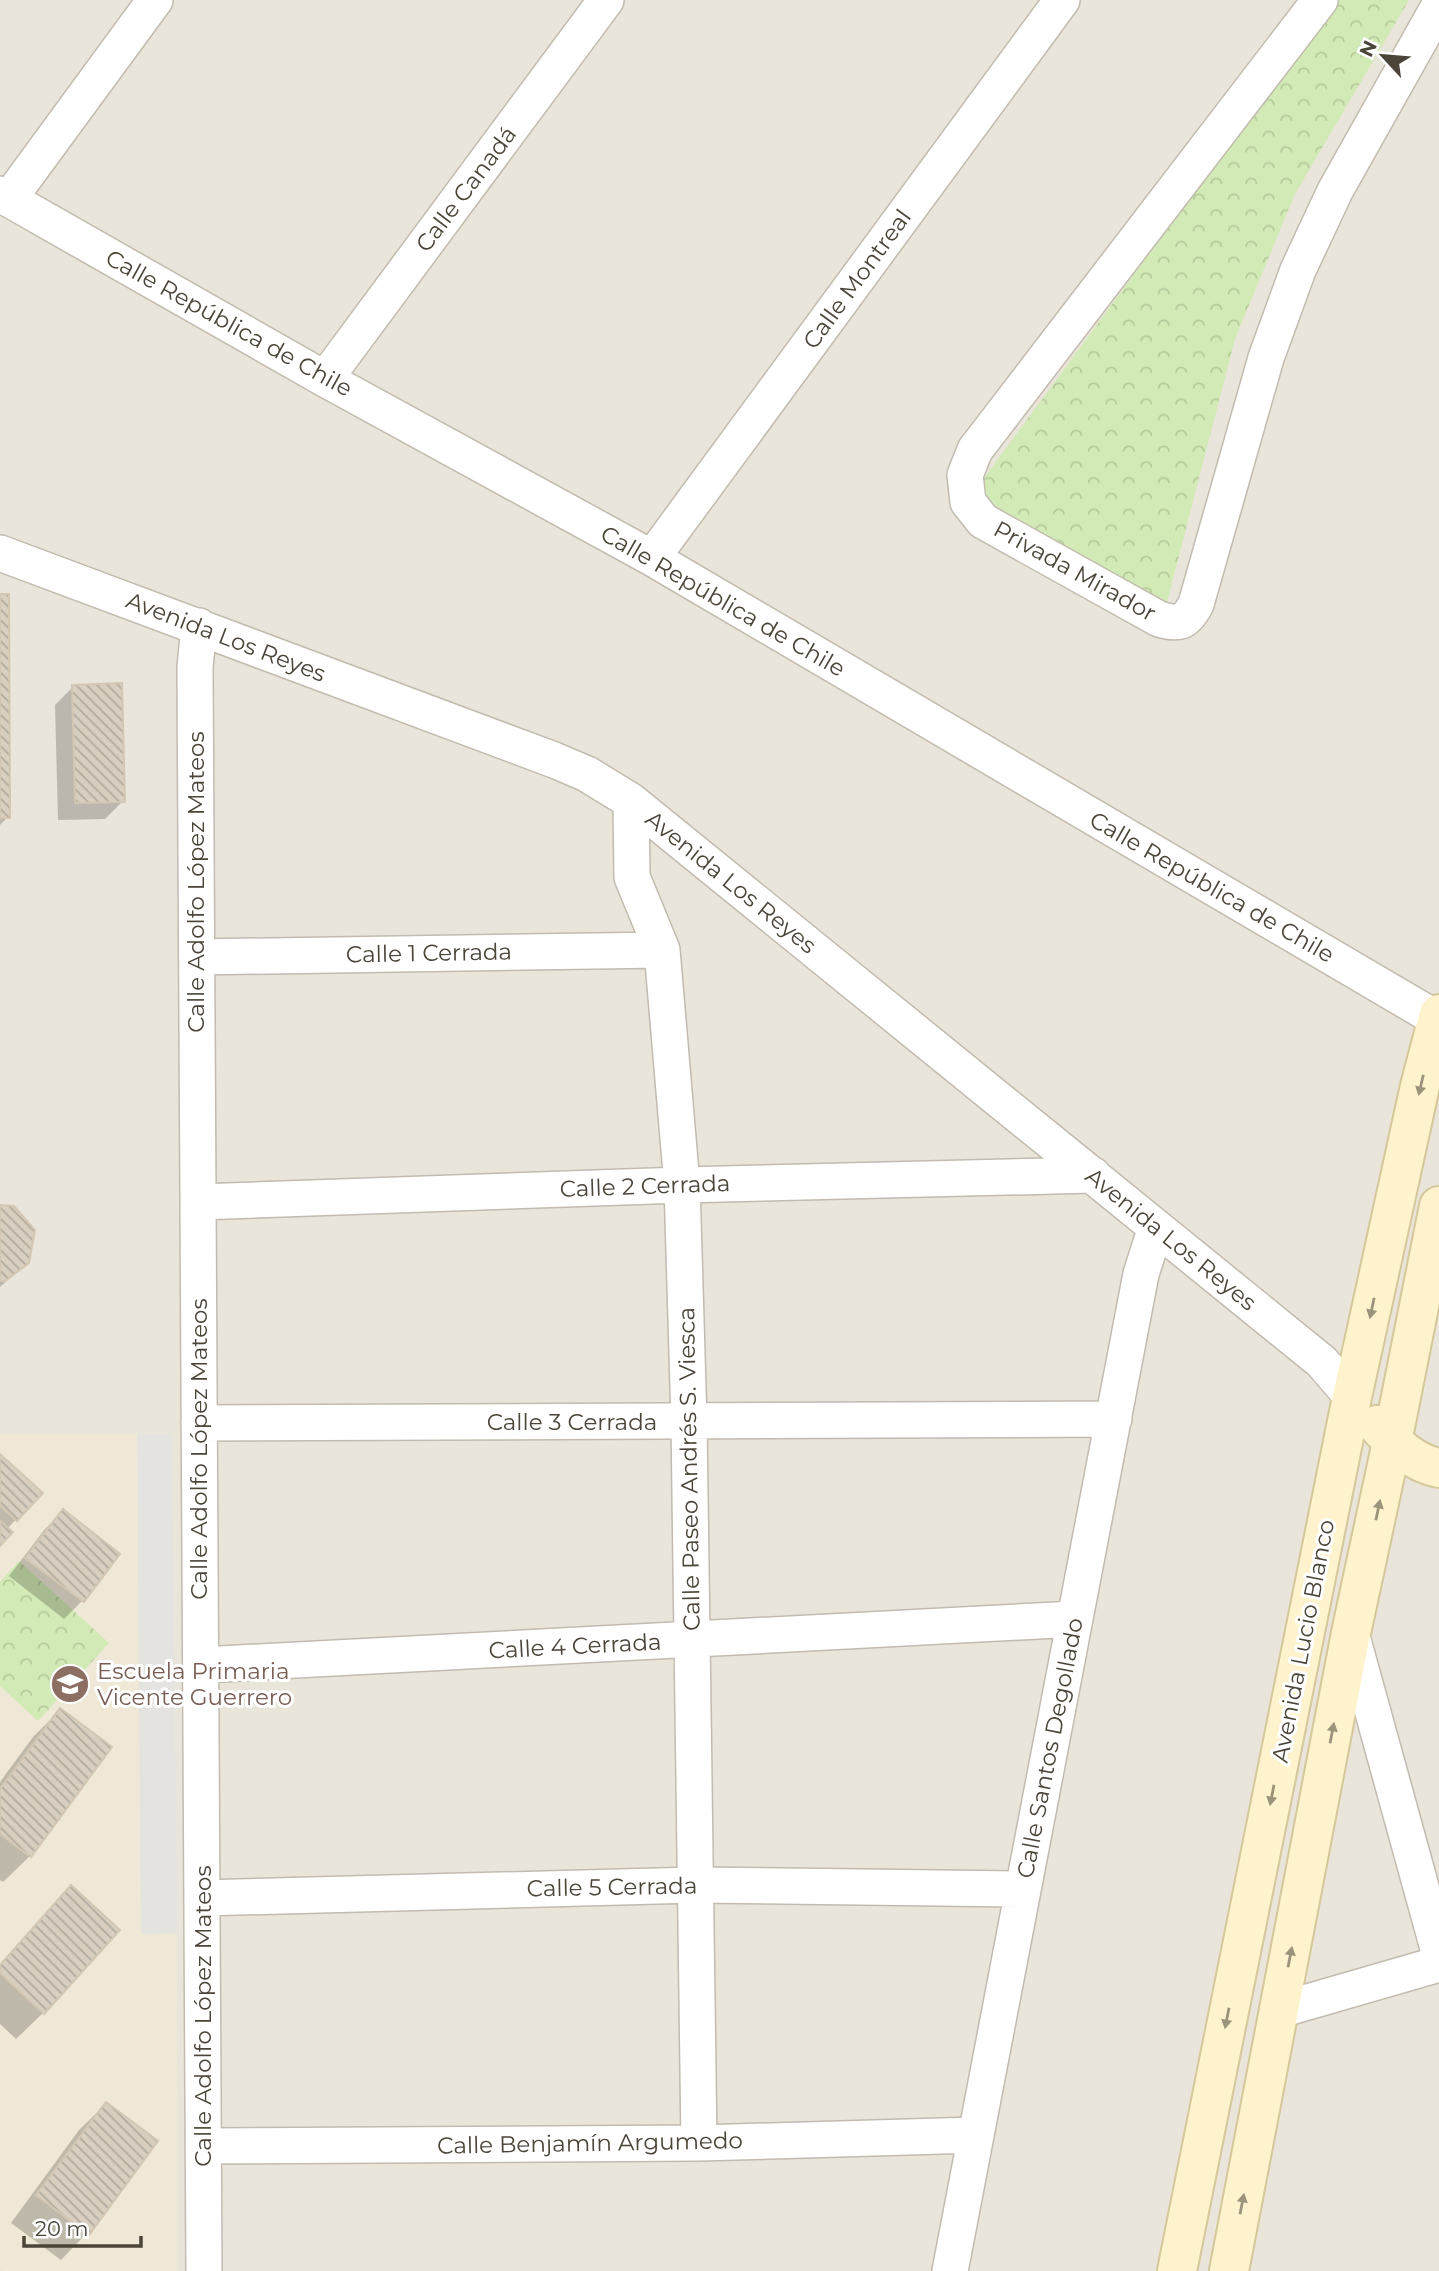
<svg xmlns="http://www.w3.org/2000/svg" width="1439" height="2271" viewBox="0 0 1439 2271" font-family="Montserrat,sans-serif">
<defs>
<pattern id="park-crowns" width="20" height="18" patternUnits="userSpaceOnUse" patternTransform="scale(1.75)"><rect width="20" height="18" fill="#d2eab5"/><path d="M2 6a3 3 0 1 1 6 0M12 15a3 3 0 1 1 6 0" fill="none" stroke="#b6ca9c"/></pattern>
<pattern id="building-back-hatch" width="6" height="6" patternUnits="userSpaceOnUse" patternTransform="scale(1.75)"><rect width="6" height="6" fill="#d8cfc1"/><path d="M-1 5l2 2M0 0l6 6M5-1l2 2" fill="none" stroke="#b1aa9e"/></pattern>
</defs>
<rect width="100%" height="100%" fill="#f6f3ec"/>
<!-- residential -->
<path fill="#eae5da" d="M0,0H1439V2271H0Z"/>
<!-- education -->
<path fill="#efe8d6" d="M0,1434H137L141,1933H177V2271H3L0,2269Z"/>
<!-- park -->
<path fill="url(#park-crowns)" d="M1336,0H1409L1295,194L1235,339L1166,606L987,501L984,478Z
M19,1561L109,1643L38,1721L0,1686V1582Z"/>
<!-- parking -->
<path fill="#e5e3e0" d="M137,1434H172L177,1933L141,1934Z"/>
<!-- shadow -->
<path fill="#0003" d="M0,595L8,817L0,825Z
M73,687L123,801L105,819L58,820L55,705Z
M0,1207L27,1262L0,1287Z
M0,1456L41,1493L7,1529L0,1544Z
M63,1512L118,1554L82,1601L64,1619L9,1576L45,1529Z
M60,1710L30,1856L3,1882L0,1880V1782L33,1737Z
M71,1888L43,2013L16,2039L0,2024V1964Z
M106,2104L87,2233L61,2260L11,2223L79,2130Z"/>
<!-- building -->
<path fill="url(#building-back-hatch)" stroke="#d3c7b4" stroke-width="2" d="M0,594H9L10,818H0Z
M122,683L125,802L75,803L72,685Z
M0,1205L14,1206L35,1230L29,1263L5,1281H0Z
M0,1454L43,1493L17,1521L0,1506Z
M63,1509L120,1554L84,1602L25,1558Z
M0,1521L13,1532L0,1546Z
M60,1708L112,1747L31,1857L0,1834V1789Z
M71,1885L120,1930L44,2014L0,1973V1965Z
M106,2102L158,2141L89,2235L36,2195Z"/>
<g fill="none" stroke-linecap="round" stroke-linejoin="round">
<!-- street casing -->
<g stroke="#c2bbae" stroke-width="38">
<path id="street" d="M1320,0L975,450L965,475L968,502L983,521L1159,619C1179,625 1186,623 1196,604L1266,358L1298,270L1335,191L1439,6
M0,194L325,379L652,558L1439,1020
M9,199L155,0
M325,379L606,0
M0,553L554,760L587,774L631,801L1322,1362L1352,1397
M652,558L1062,0
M199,626L195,667L204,2271
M631,801L632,877L662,950L682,1185L689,1421L699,2143
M197,957L662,950
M198,1202L682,1185L1093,1175
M199,1423L1114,1419
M1351,1633L1439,1952
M201,1665L1075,1619
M202,1898L695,1885L1023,1889
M1280,2010L1439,1964
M203,2146L699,2143L976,2135
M950,2271L1141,1274L1156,1227"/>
</g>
<!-- secondary casing -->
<g stroke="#d6c79b" stroke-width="42">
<path id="secondary" d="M1377,1425C1394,1444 1413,1463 1439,1468
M1177,2271L1352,1397L1420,1086L1439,1014
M1229,2271L1351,1633L1392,1442L1439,1206"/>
</g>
<!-- street -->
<use href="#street" stroke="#fff" stroke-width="35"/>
<!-- secondary -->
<use href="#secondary" stroke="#fff3cd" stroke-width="38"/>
</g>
<!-- one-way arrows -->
<defs><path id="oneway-solid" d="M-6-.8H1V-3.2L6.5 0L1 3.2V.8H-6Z" transform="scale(1.75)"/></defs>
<g fill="#9c937c">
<use href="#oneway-solid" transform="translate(1421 1085) rotate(103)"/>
<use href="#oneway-solid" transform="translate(1372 1308) rotate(102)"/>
<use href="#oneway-solid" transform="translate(1378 1510) rotate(-78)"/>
<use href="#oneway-solid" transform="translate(1332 1733) rotate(-79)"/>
<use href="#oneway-solid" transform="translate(1272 1795) rotate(101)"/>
<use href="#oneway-solid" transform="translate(1290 1957) rotate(-79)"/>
<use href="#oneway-solid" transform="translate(1227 2018) rotate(101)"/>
<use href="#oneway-solid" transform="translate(1242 2204) rotate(-79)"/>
</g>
<!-- icons -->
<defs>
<g id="school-disc" transform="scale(2.0125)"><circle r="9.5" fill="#8d6e63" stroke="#fff"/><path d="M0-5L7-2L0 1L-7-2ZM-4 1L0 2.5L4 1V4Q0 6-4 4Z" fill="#fff"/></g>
</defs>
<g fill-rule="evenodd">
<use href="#school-disc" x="70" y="1684"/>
</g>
<g text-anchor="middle" stroke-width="6" stroke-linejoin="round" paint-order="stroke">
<!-- street labels -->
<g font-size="23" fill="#4b4439" stroke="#fff">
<text transform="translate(466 189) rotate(-53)" y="8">Calle Canadá</text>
<text transform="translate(857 279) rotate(-54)" y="8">Calle Montreal</text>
<text transform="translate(229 323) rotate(29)" y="8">Calle República de Chile</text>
<text transform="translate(1075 571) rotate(29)" y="8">Privada Mirador</text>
<text transform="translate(723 601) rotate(30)" y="8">Calle República de Chile</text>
<text transform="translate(226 637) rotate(21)" y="8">Avenida Los Reyes</text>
<text transform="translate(196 882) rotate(-90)" y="8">Calle Adolfo López Mateos</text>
<text transform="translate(731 882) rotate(39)" y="8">Avenida Los Reyes</text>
<text transform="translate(1212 887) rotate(30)" y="8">Calle República de Chile</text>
<text transform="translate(429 953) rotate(-1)" y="8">Calle 1 Cerrada</text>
<text transform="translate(645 1186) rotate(-2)" y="8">Calle 2 Cerrada</text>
<text transform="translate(1171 1239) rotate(39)" y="8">Avenida Los Reyes</text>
<text x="572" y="1430">Calle 3 Cerrada</text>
<text transform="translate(199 1449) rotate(-90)" y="8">Calle Adolfo López Mateos</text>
<text transform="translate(689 1469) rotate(-91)" y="8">Calle Paseo Andrés S. Viesca</text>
<text transform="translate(1303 1641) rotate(-79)" y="8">Avenida Lucio Blanco</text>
<text transform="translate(575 1646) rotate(-3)" y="8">Calle 4 Cerrada</text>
<text transform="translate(1050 1748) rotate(-79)" y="8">Calle Santos Degollado</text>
<text transform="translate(612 1887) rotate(-1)" y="8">Calle 5 Cerrada</text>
<text transform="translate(203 2016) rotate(-90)" y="8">Calle Adolfo López Mateos</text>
<text transform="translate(590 2143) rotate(-1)" y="8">Calle Benjamín Argumedo</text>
</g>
<!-- education labels -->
<g font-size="23" fill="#785e54" stroke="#fff" text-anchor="start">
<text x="97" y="1679">Escuela Primaria<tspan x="97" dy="26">Vicente Guerrero</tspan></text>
</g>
</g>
<!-- north arrow -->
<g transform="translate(1383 56) rotate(296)" stroke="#ffffff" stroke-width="5" paint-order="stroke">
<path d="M0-5L12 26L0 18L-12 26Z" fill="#4b4439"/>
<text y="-10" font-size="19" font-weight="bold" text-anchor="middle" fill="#4b4439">N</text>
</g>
<!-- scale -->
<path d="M24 2236v10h117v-10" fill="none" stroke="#4b4439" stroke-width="3.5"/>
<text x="35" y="2236" font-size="21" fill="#4b4439" stroke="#ffffff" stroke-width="5" paint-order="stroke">20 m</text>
</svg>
